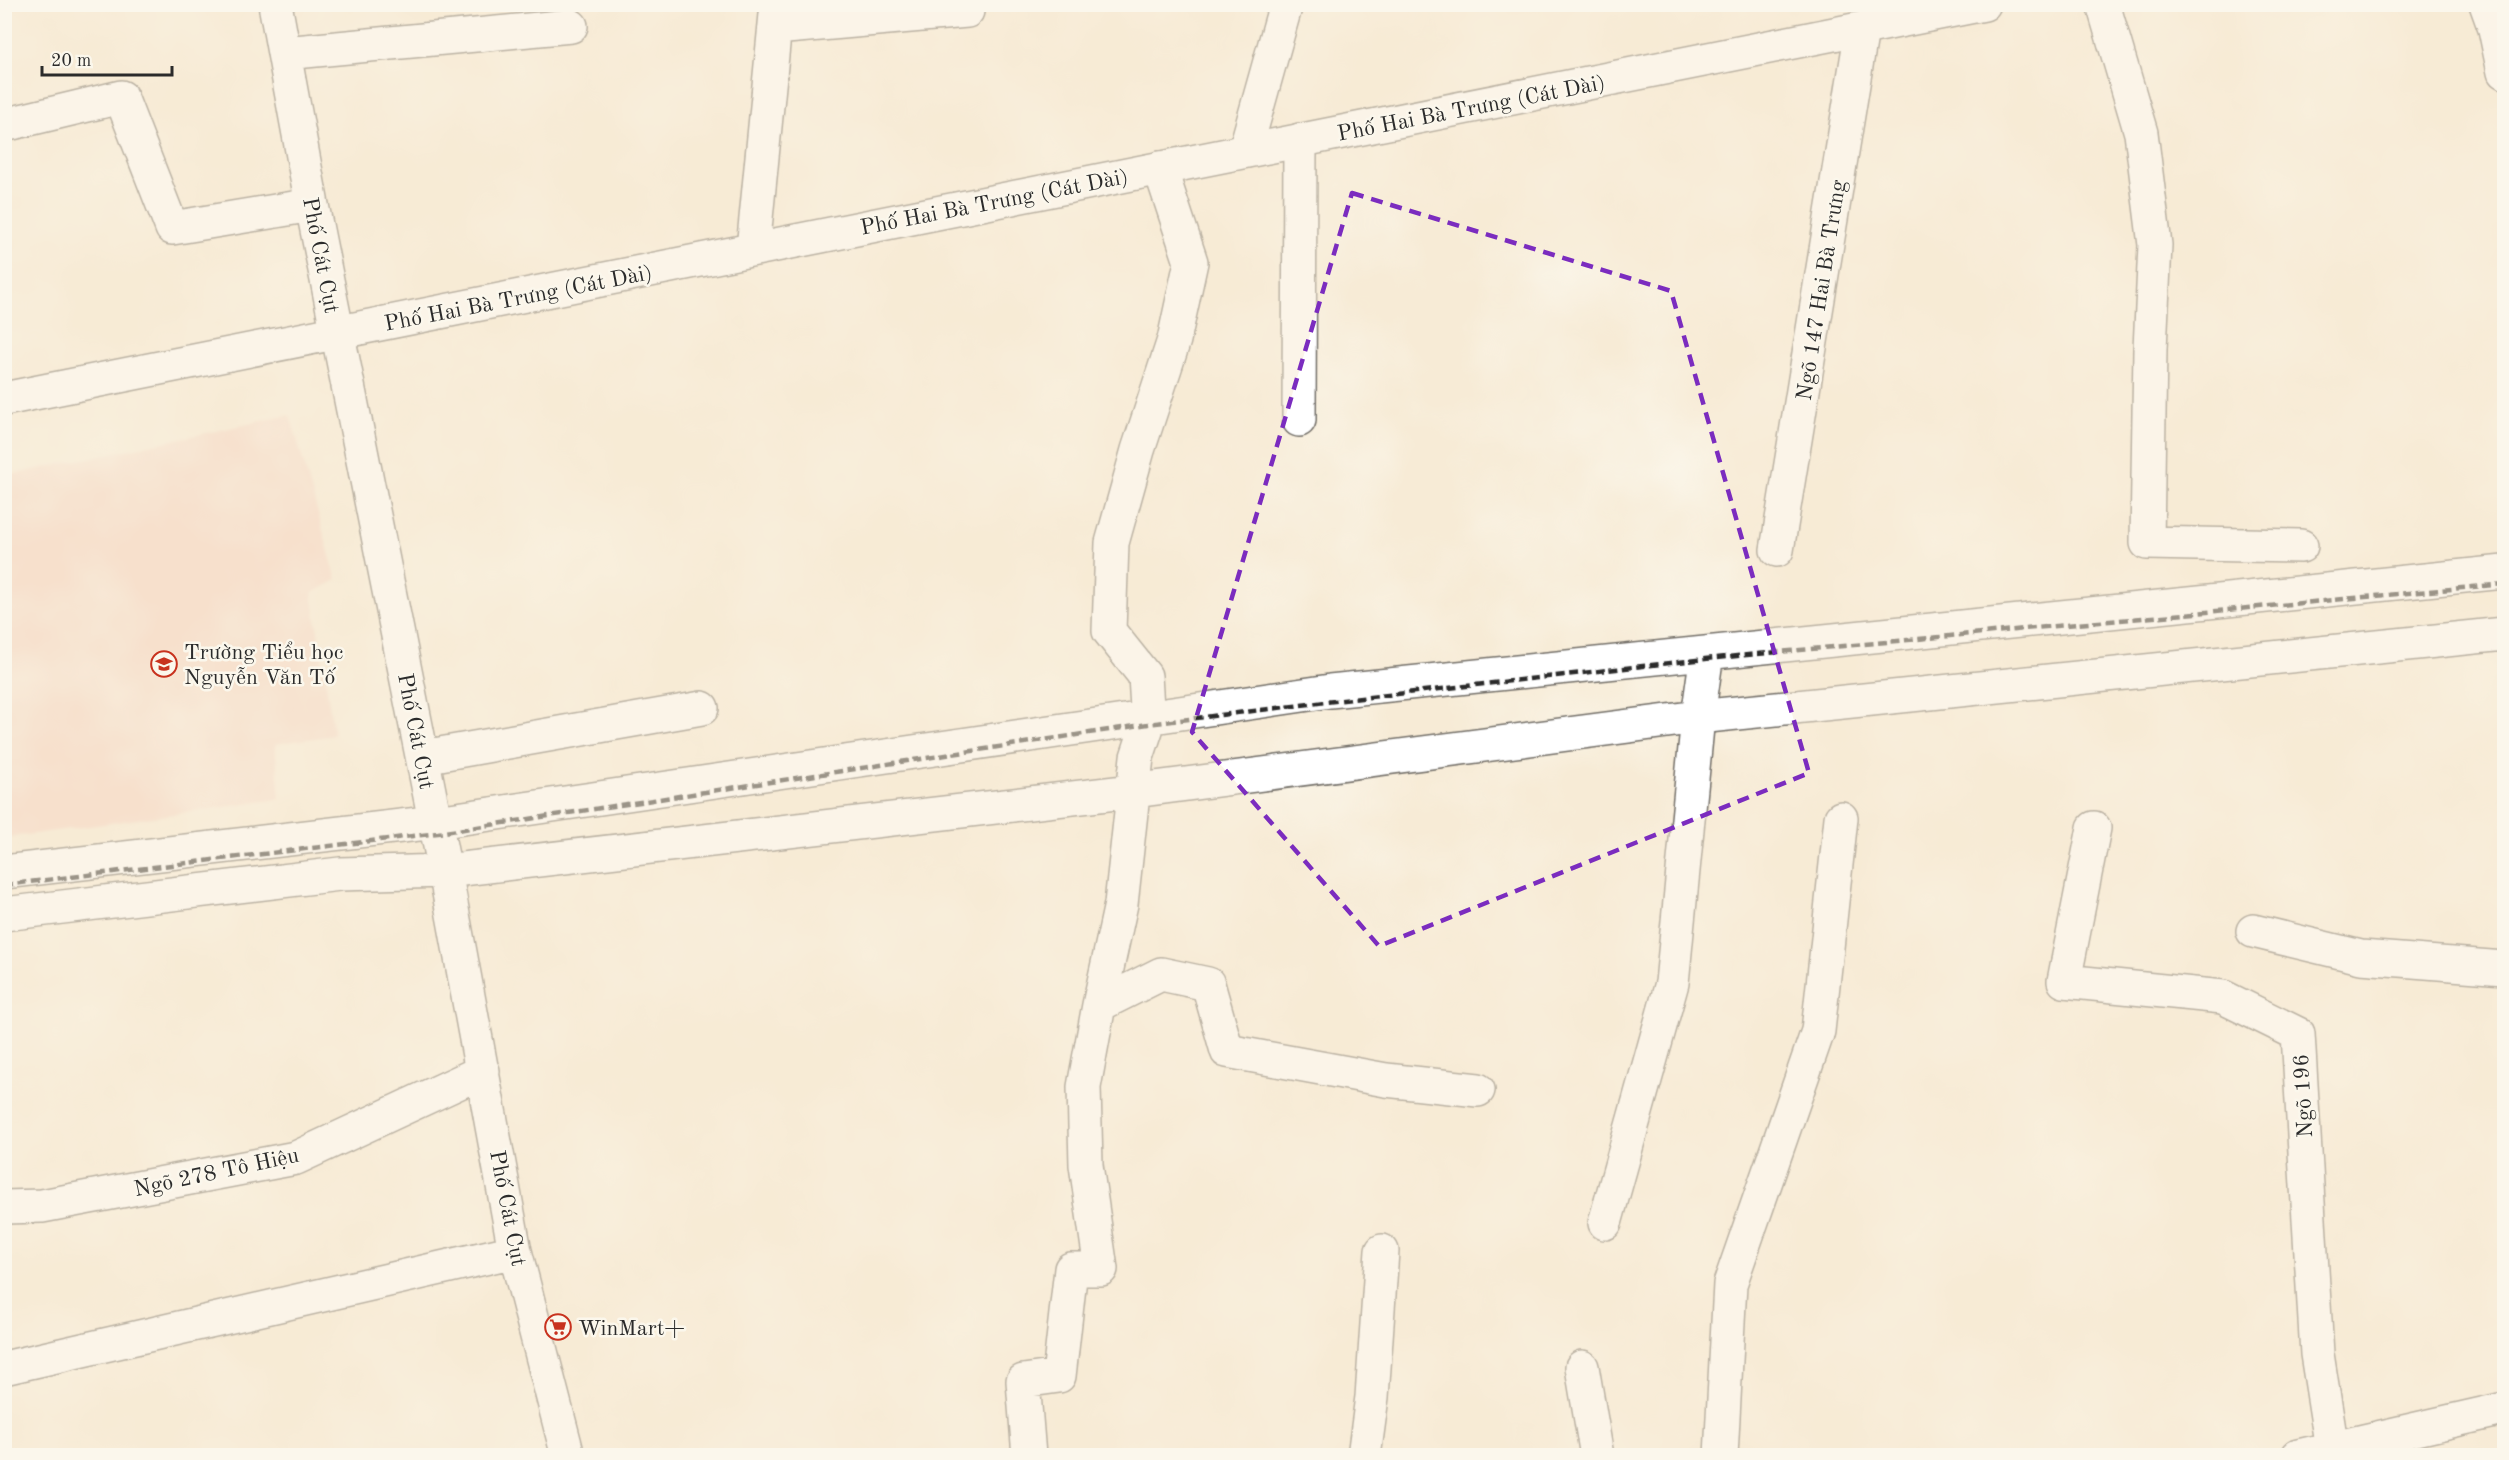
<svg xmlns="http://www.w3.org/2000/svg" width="2509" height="1460" viewBox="0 0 2509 1460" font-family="'Old Standard TT',serif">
<rect width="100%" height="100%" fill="#fbf7ec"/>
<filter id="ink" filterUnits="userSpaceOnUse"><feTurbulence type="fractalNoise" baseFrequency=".0167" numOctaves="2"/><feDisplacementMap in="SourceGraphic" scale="12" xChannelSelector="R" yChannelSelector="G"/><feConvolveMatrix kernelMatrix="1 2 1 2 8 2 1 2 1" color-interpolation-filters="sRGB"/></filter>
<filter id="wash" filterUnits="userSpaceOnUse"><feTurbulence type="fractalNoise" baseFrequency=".008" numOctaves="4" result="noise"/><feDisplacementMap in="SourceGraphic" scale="24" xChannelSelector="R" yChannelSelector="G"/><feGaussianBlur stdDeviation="1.35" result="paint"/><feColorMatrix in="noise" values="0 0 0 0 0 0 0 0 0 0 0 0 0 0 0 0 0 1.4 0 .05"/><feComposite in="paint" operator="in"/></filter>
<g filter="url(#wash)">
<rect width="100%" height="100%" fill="#f7ebd6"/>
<!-- built -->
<path fill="#f5d3c2" d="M290,415L337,580L312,593L334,735L275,744L280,799L5,838V476Z"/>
</g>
<g filter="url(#ink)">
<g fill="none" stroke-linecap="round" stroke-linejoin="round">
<!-- minor casing -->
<g stroke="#726e67" stroke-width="36">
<path id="minor" d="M275,4L312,205L445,871L515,1251L568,1456
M2103,4L2141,133L2155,245L2150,349L2147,543L2301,546
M2486,4L2495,29L2504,72
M775,28L967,11
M284,53L571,26
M4,125L121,97L172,228L312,205
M1245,151L1286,4
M753,249L777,4
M1299,420L1300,140
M1777,550L1862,29
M423,757L702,708
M2094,828L2064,981L2223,997L2298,1034L2317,1354L2332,1449
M4,872L436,822L1330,691L2504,572
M4,914L340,874L445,871L1133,791L1698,717L2504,634
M2253,931L2361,957L2504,968
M1099,1005L1161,974L1208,984L1227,1051L1386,1080L1478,1090
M4,1207L42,1206L296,1158L483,1071
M1605,1223L1672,983L1698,717L1707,653
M1582,1367L1597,1456
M4,1368L515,1251
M1029,1456L1023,1381L1059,1376L1071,1269H1101L1086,1165L1084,1087L1099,1005L1121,904L1137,757L1148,724L1145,676L1109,631L1112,543L1138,450L1174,340L1191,262L1160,168
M1364,1456L1372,1397L1382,1251
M1721,1456L1730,1284L1818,1031L1841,818"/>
</g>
<!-- major casing -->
<g stroke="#726e67" stroke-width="36">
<path id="major" d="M4,399L1984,4
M2298,1456L2504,1409"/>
</g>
<!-- minor -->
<use href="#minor" stroke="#fff" stroke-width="33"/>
<!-- major -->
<use href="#major" stroke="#fff" stroke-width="33"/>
<!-- rail -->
<path stroke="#2b2b2b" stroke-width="4.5" stroke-dasharray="9 4.5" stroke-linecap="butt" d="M4,885L438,833L1148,724L1326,702L1705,659L2504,584"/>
</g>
</g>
<!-- marked area -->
<path d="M0 0H2509V1460H0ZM1352,193L1671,291L1809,773L1379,946L1192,732Z" fill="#f7ebd6" fill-opacity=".55" fill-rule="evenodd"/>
<path fill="none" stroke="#7b2cbf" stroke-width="4.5" stroke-dasharray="12 8" stroke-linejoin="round" d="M1352,193L1671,291L1809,773L1379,946L1192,732Z"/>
<!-- icons -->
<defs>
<g id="school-ring" transform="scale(1.35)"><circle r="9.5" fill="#fbf7ec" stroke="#c8321e" stroke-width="1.5"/><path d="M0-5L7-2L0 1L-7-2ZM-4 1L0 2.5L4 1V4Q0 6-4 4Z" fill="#c8321e"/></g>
<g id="supermarket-ring" transform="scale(1.35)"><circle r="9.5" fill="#fbf7ec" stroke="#c8321e" stroke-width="1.5"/><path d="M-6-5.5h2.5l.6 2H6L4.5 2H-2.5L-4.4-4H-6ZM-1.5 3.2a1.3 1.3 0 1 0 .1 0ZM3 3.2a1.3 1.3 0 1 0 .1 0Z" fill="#c8321e"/></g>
</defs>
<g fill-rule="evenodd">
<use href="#school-ring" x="164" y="664"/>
<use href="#supermarket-ring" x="558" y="1327"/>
</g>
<g text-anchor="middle" stroke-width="5" stroke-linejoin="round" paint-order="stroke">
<!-- street labels -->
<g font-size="22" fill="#2b2b2b" stroke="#fbf7ec">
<text transform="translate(1471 107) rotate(-11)" y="8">Phố Hai Bà Trưng (Cát Dài)</text>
<text transform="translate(994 201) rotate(-11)" y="8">Phố Hai Bà Trưng (Cát Dài)</text>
<text transform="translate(322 255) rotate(79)" y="8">Phố Cát Cụt</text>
<text transform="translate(1820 290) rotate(-81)" y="8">Ngõ 147 Hai Bà Trưng</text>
<text transform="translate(518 297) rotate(-11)" y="8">Phố Hai Bà Trưng (Cát Dài)</text>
<text transform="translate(417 731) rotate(79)" y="8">Phố Cát Cụt</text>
<text transform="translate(2302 1096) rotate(-93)" y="8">Ngõ 196</text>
<text transform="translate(216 1171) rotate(-12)" y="8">Ngõ 278 Tô Hiệu</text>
<text transform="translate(509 1208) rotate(79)" y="8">Phố Cát Cụt</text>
</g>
<!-- poi labels -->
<g font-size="22" fill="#2b2b2b" stroke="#fbf7ec" text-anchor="start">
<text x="184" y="659">Trường Tiểu học<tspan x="184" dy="25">Nguyễn Văn Tố</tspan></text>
<text x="578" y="1335">WinMart+</text>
</g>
</g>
<!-- margin -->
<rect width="2509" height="1460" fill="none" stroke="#fbf7ec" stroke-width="24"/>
<!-- scale -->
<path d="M42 66v9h130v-9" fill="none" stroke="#2b2b2b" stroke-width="3"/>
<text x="51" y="66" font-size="18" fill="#2b2b2b" stroke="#fbf7ec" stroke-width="4.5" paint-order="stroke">20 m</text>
</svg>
